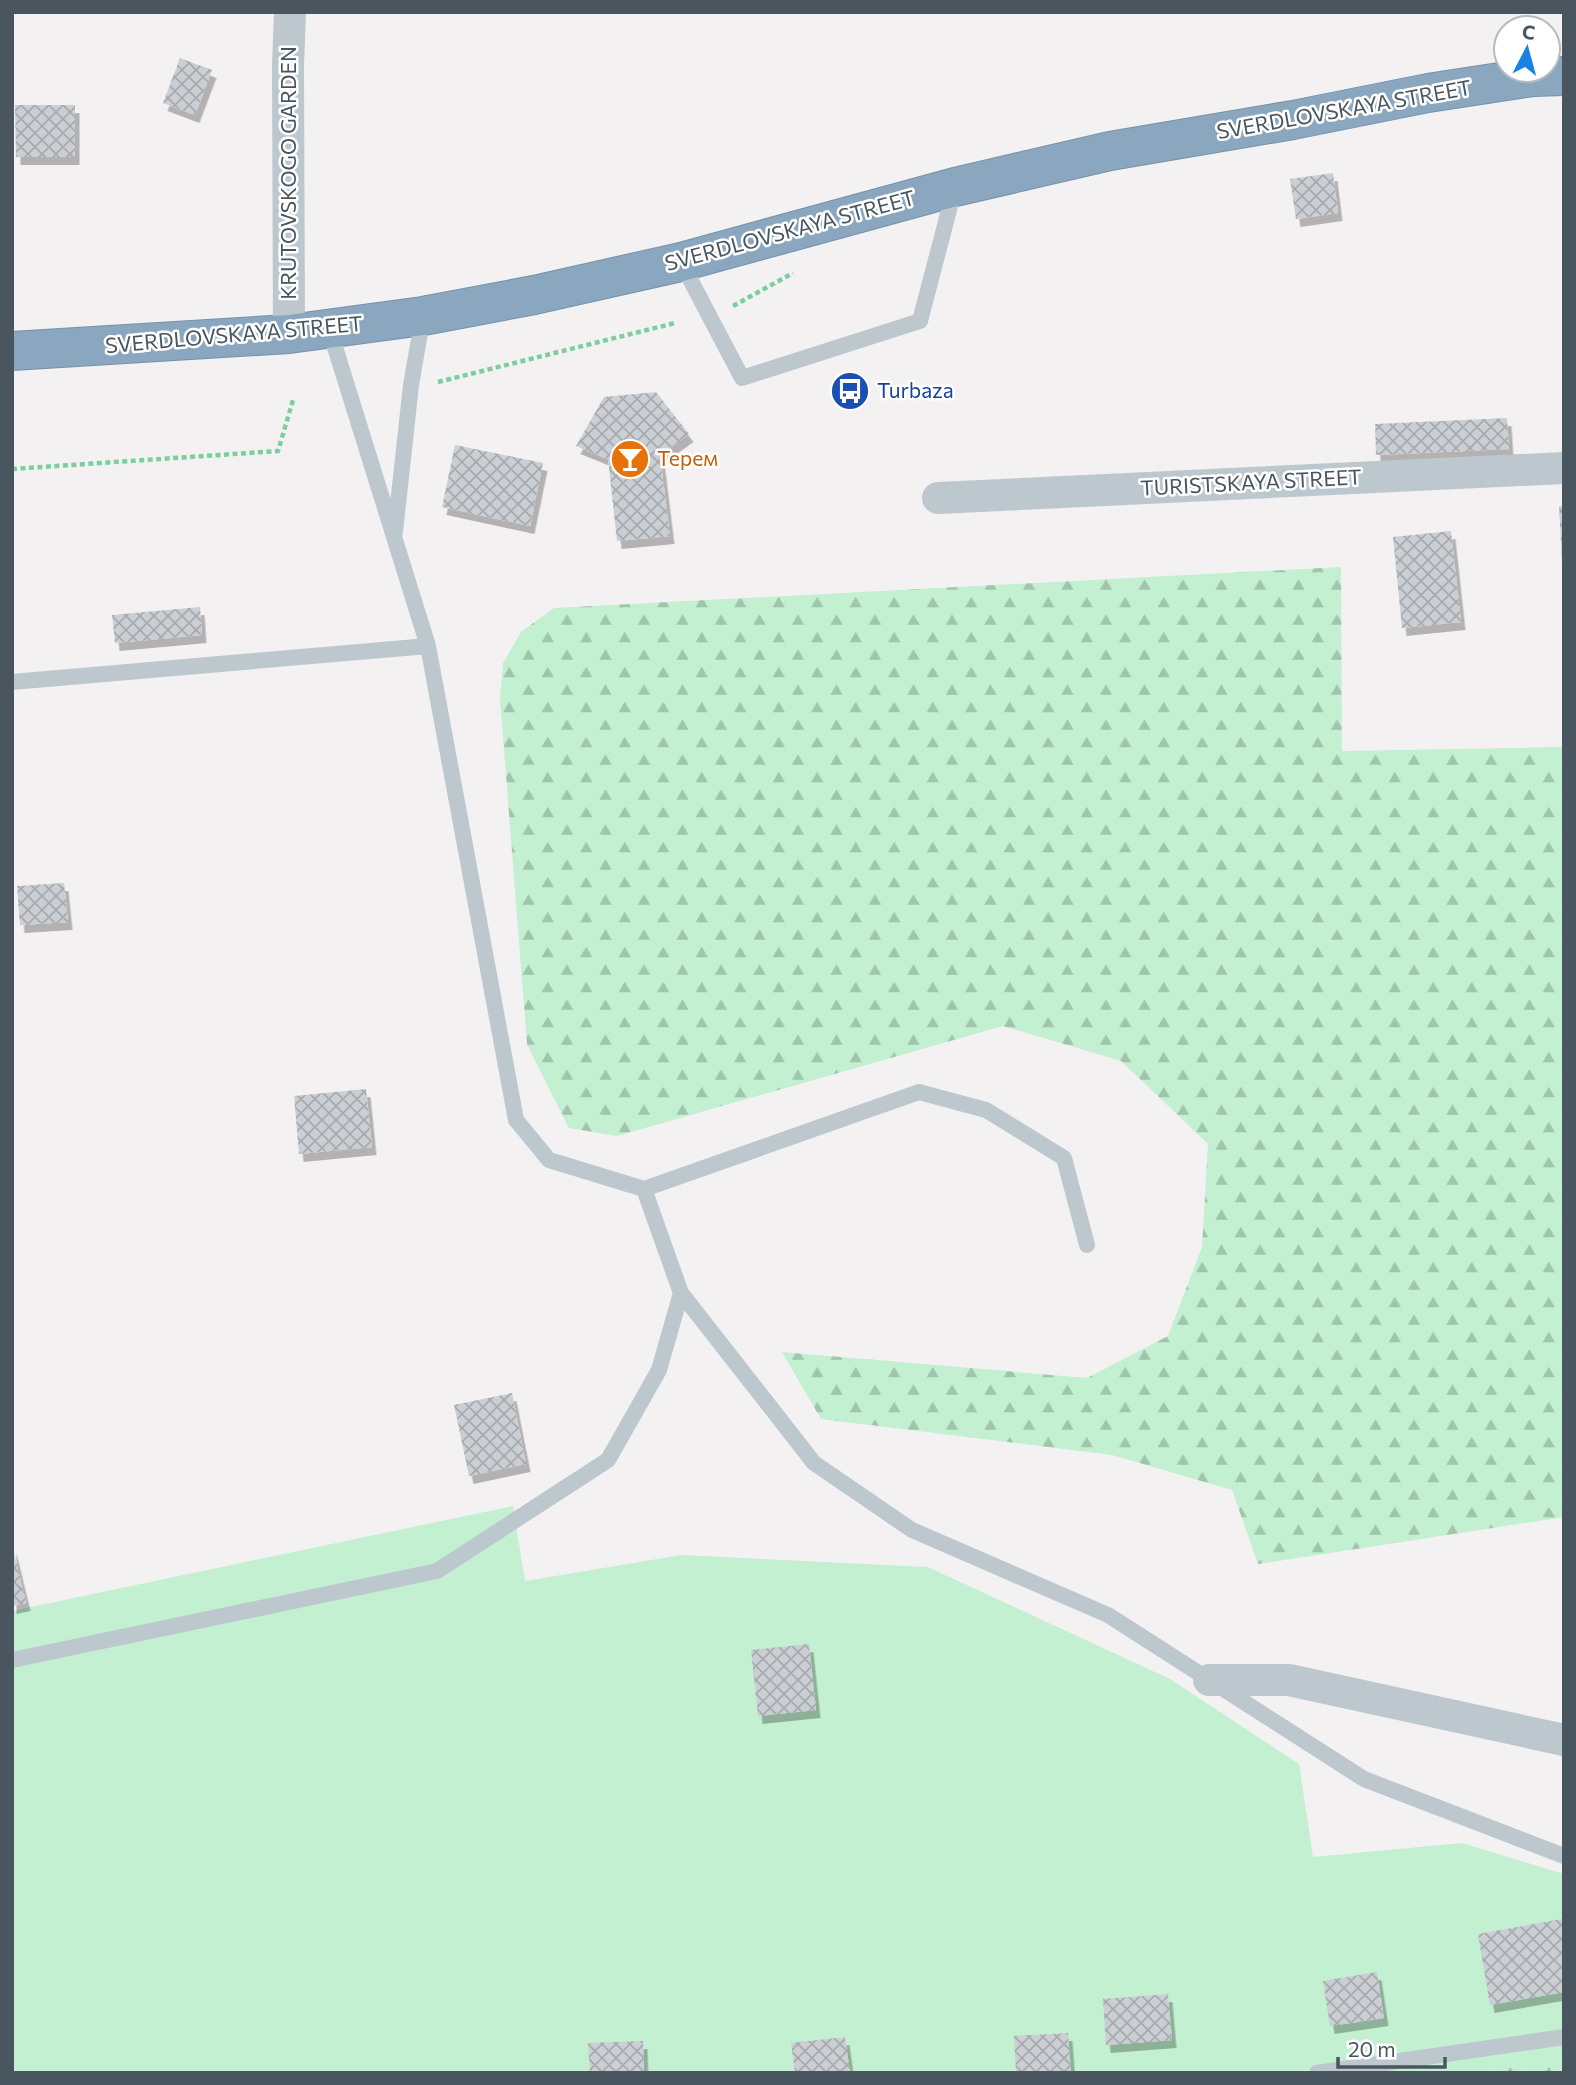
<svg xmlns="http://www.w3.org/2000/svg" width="1576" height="2085" viewBox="0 0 1576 2085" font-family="Commissioner,sans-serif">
<defs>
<pattern id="forest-firs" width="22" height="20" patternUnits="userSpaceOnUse" patternTransform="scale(1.75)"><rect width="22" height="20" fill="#c2f0d0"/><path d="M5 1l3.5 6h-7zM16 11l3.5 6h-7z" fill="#a0c5ac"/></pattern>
<pattern id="building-cross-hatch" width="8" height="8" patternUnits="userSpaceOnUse" patternTransform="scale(1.75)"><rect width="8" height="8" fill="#cbcfd4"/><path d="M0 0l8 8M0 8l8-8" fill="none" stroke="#a7abaf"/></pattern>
<filter id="shadow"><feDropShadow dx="4.5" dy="8" stdDeviation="0" flood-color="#0004"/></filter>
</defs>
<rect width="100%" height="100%" fill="#f4f1f2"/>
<!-- forest -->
<path fill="url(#forest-firs)" d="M1341,567L1342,751L1564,747V1517L1258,1564L1232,1490L1112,1455L821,1419L782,1352L1087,1378L1168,1336L1202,1247L1208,1144L1121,1061L1003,1026L617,1136L569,1128L527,1044L500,698L503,663L521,632L554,608Z
M1564,2059V2073H1471Z"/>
<!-- garden -->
<path fill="#c2f0d0" d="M513,1506L525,1581L681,1555L928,1567L1170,1679L1299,1764L1313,1857L1462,1843L1564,1874V2059L1471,2073H12V1611Z"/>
<!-- building -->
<path fill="url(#building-cross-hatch)" filter="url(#shadow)" d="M180,58L212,70L195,115L163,103Z
M15,105H75V157H16Z
M1333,173L1338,213L1296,219L1290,179Z
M656,392L689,434L660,455L670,536L617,541L608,459L576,446L604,397Z
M1507,418L1509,449L1376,455L1375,424Z
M455,445L543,463L530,526L442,507Z
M1559,506H1564V562H1562Z
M1451,531L1461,622L1402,628L1393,537Z
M200,607L202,635L115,643L112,615Z
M64,883L68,922L20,925L17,886Z
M366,1089L372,1147L299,1154L294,1096Z
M512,1393L526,1464L469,1476L454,1405Z
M12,1545L26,1603L12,1606Z
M809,1644L816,1710L758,1716L751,1650Z
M1562,1919L1564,1931V1992L1490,2005L1478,1934Z
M1377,1972L1384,2018L1330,2026L1323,1981Z
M1168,1994L1172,2040L1106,2045L1103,1999Z
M1068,2033L1071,2073H1016L1014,2036Z
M845,2037L850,2073H795L791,2043Z
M643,2041L644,2073H590L588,2043Z"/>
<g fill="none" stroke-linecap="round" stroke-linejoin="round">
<!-- highway casing -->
<g stroke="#7592ab" stroke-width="40">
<path id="highway" d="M12,351L289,334L423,316L534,295L681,262L955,187L1110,151L1293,120L1428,93L1533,77L1564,76"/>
</g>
<!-- path -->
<path stroke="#7ace9f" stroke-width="4.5" stroke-dasharray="5 3.5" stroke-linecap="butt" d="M733,306L793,273
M438,382L675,323
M12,469L278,451L293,400"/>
<!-- lane -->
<path stroke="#bdc7ce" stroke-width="16" d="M681,262L742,378L920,321L955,187
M329,328L428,646L516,1120L549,1160L644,1189
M395,532L411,385L423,316
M12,682L428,646
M1087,1245L1064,1158L986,1110L919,1092L644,1189L681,1293L814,1463L912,1530L1108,1615L1364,1779L1564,1856
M12,1660L437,1571L608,1460L659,1370L681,1293
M1317,2073L1564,2037"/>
<!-- street -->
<path stroke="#bdc7ce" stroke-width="32" d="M289,334L288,65L290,12
M938,498L1564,468
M1209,1680H1289L1564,1740"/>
<!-- highway -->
<use href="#highway" stroke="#8aa7bf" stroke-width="38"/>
</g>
<!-- icons -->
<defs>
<g id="bus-disc" transform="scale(2.0125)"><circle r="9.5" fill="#1a4fb4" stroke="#fff"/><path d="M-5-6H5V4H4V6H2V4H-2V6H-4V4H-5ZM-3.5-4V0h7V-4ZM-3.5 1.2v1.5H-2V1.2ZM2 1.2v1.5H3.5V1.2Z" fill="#fff"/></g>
<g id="bar-disc" transform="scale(2.0125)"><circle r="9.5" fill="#e8710a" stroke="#fff"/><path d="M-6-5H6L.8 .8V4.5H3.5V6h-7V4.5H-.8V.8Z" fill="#fff"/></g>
</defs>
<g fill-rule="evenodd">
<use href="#bus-disc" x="850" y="391"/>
<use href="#bar-disc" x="630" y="459"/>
</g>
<g text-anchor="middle" stroke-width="5" stroke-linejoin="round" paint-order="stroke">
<!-- street labels -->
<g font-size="21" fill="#49565f" stroke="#fff">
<text transform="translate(1344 110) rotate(-10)" y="7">SVERDLOVSKAYA STREET</text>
<text transform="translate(289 173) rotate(-90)" y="7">KRUTOVSKOGO GARDEN</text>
<text transform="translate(790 231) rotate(-15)" y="7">SVERDLOVSKAYA STREET</text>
<text transform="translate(234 335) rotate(-5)" y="7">SVERDLOVSKAYA STREET</text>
<text transform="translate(1251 483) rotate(-3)" y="7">TURISTSKAYA STREET</text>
</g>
<!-- transit labels -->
<g font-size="21" fill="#164399" stroke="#fff" text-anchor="start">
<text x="877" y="398">Turbaza</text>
</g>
<!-- food labels -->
<g font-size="21" fill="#c56008" stroke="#fff" text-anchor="start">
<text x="657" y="466">Терем</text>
</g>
</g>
<!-- border -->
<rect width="1576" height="2085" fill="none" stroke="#49565f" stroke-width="28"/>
<!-- north arrow -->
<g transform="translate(1527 49) rotate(6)"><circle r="33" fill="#ffffff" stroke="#b6bbbf" stroke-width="2"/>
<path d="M0-5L12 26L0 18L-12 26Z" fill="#1b80e4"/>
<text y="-10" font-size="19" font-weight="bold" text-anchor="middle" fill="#49565f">С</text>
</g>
<!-- scale -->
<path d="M1338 2057v10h107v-10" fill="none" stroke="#49565f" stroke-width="3.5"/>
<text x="1348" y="2057" font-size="21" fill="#49565f" stroke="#ffffff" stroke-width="5" paint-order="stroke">20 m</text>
</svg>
